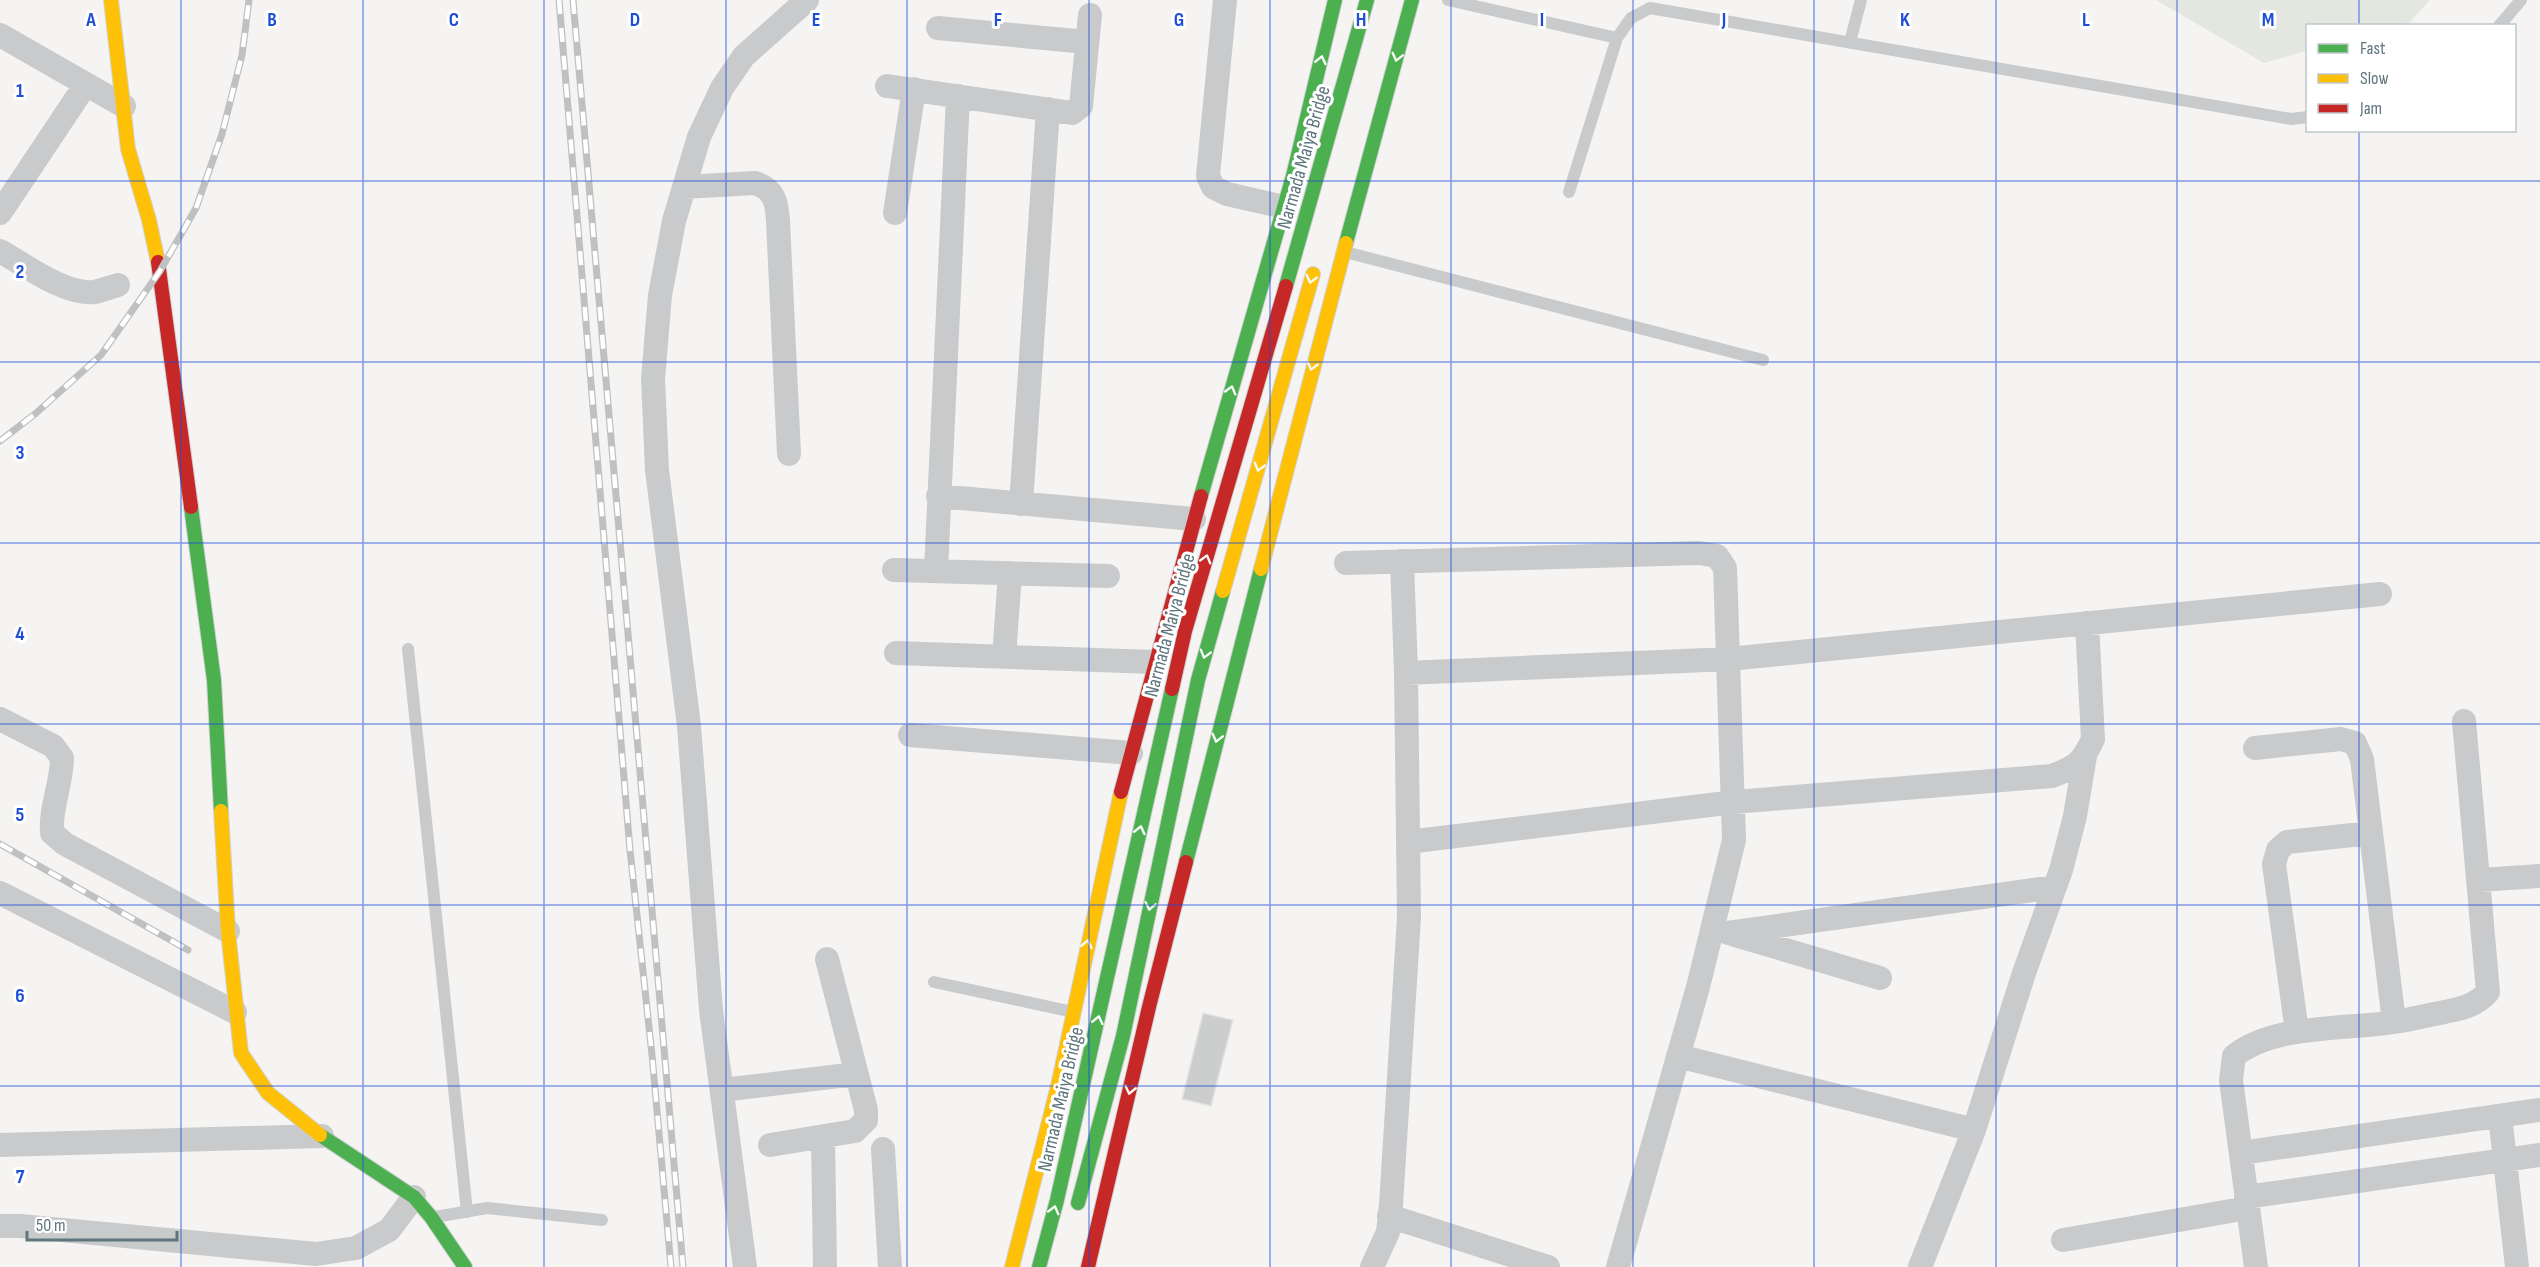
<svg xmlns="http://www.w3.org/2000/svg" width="2540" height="1267" viewBox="0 0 2540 1267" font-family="'Sofia Sans Condensed',sans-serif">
<rect width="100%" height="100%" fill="#f5f4f3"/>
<!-- green -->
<path fill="#e4e6e0" d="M2156,0H2430L2409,23L2399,25L2308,26L2307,51L2264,63Z"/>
<!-- building -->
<path fill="#cccece" stroke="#e4e4e3" stroke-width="1.5" d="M1203,1013L1233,1020L1211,1106L1182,1099Z"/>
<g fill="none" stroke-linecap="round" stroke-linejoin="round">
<!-- fast casing -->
<g stroke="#d1d2d2" stroke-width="16">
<path id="fast" d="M1346,243L1412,0
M1286,286L1367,0
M1201,496L1293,176L1335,0
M191,507L214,680L221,811
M1186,862L1261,569
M320,1135L414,1197L431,1217L465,1267
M1078,1203L1123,1036L1198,680L1223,591
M1039,1267L1057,1200L1172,689"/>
</g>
<!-- slow casing -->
<g stroke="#d1d2d2" stroke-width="16">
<path id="slow" d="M111,0L128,149L149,220L158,262
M1261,569L1346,243
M1223,591L1313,274
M221,811L228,931L241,1053L268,1093L320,1135
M1012,1267L1058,1086L1121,792"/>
</g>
<!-- jam casing -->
<g stroke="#d1d2d2" stroke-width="16">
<path id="jam" d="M158,262L191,507
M1172,689L1185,631L1286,286
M1121,792L1201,496
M1088,1267L1149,1007L1186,862"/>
</g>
<!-- lane -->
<path stroke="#c9cacb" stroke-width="12" d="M1448,0L1617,38L1631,18L1650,8L2291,119L2308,117
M2499,26L2521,0
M1850,42L1861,0
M1569,192L1617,38
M1345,252L1763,360
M408,649L467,1212
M934,982L1073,1012
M435,1217L487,1208L602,1220"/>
<!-- street -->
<path stroke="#c9cacb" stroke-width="24" d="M1225,0L1208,176L1213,187L1227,194L1284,207
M938,28L1087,42
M0,35L124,106
M887,86L1072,113L1081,106L1090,15
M684,187L755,183C774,189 777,202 778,221L789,454
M0,213L86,84
M895,213L914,89
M0,251C25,265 66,296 95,292C103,290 111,287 118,285
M938,496L1194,519
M1021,504L1048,109
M1346,563L1699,553L1717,556L1725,568L1734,840L1698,987L1618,1267
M894,570L1108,576
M936,571L958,96
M896,653L1155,662
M1004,657L1010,573
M1406,673L1729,659L2380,594
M0,719L53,746L62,758C62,783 50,807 52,833L65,844L228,931
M910,735L1131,753
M2255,748L2341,739L2355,743L2362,759L2394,1022
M1408,842L1734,802L2052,776C2076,767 2082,763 2093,739L2087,623
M2479,880L2540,876
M0,893L235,1012
M1728,933L2055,887
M1735,935L1880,978
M2297,1032L2274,864L2278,850L2287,842L2371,833
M1678,1056L1974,1130
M722,1090L856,1074
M2500,1116L2517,1267
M823,1138L825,1267
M0,1145L322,1136
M770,1145L855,1131L866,1120V1110L827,959
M883,1149L890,1267
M2241,1153L2540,1110
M2246,1197L2540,1155
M1389,1216L1548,1267
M0,1226H20L316,1254L356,1248L389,1230L414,1197
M2063,1240L2248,1208
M745,1267L711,1010L689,726L657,470L653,379L660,295L674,221L699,137L722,88L744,56L807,0
M1372,1267L1388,1232L1391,1205L1409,917L1406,673L1402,561
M1920,1267L1974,1130L2024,973L2061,870L2075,816L2085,756
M2256,1267L2231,1080L2234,1056C2274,1024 2344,1030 2394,1022C2407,1020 2421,1017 2434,1014C2455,1010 2474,1008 2488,992L2464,721"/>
<!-- fast -->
<use href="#fast" stroke="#4caf50" stroke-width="14"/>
<!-- slow -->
<use href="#slow" stroke="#ffc107" stroke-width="14"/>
<!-- jam -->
<use href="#jam" stroke="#c62828" stroke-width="14"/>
<!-- rail casing -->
<g stroke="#bfc0c1" stroke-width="7">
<path id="rail" d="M559,0L630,850L652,1055L671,1267
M573,0L683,1267
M0,441L35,414L101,355L160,271L196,208L222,134L242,55L249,0
M0,844L188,950"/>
</g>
<!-- rail -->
<use href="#rail" stroke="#fff" stroke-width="4.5" stroke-dasharray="14" stroke-linecap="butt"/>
</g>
<!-- one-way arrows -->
<defs><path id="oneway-chevron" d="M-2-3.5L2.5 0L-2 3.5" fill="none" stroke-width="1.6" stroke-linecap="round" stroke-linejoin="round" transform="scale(1.5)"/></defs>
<g stroke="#f6fbf6">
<use href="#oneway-chevron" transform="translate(1397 57) rotate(104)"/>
<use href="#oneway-chevron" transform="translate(1321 60) rotate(-77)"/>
<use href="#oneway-chevron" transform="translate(1311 279) rotate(105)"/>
<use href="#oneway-chevron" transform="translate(1312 366) rotate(105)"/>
<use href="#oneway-chevron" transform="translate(1231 390) rotate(-74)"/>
<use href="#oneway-chevron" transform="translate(1259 467) rotate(106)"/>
<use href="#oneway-chevron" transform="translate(1206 559) rotate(-74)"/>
<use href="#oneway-chevron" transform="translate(1205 654) rotate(106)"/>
<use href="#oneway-chevron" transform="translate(1217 738) rotate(104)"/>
<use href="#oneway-chevron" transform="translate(1140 830) rotate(-77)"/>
<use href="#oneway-chevron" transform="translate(1150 906) rotate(102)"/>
<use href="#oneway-chevron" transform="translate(1087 944) rotate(-78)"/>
<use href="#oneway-chevron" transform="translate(1098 1020) rotate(-77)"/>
<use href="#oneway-chevron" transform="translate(1130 1090) rotate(103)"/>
<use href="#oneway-chevron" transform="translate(1054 1210) rotate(-75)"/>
</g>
<!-- grid -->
<path fill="none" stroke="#1d4ed8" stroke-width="1.5" stroke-opacity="0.55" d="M181,0V1267M363,0V1267M544,0V1267M726,0V1267M907,0V1267M1089,0V1267M1270,0V1267M1451,0V1267M1633,0V1267M1814,0V1267M1996,0V1267M2177,0V1267M2359,0V26M2359,130V1267M0,181H2540M0,362H2540M0,543H2540M0,724H2540M0,905H2540M0,1086H2540"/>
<g text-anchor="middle" stroke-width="6" stroke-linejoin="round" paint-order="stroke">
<!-- street labels -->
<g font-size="20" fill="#5f767e" stroke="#fff">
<text transform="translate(1303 157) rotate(-74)" y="7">Narmada Maiya Bridge</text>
<text transform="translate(1169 625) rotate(-75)" y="7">Narmada Maiya Bridge</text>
<text transform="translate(1060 1099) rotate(-77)" y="7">Narmada Maiya Bridge</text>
</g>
</g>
<g font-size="20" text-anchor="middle" font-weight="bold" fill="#1d4ed8" stroke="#fff" stroke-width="6" stroke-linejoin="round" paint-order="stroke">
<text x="91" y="26">A</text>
<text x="272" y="26">B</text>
<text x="454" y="26">C</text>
<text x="635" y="26">D</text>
<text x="816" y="26">E</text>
<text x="998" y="26">F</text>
<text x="1179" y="26">G</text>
<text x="1361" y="26">H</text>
<text x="1542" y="26">I</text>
<text x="1724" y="26">J</text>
<text x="1905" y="26">K</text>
<text x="2086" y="26">L</text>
<text x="2268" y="26">M</text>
<text x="20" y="97">1</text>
<text x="20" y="278">2</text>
<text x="20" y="459">3</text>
<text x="20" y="640">4</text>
<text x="20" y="821">5</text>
<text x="20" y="1002">6</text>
<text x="20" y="1183">7</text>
</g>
<!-- legend -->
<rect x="2306" y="24" width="210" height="108" fill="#ffffff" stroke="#bfc8cb" stroke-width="1.5"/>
<rect x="2318" y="44" width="30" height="9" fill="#4caf50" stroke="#bfc8cb" stroke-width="1.5"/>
<text x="2360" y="54" font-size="18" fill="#5f767e">Fast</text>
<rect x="2318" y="74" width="30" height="9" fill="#ffc107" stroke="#bfc8cb" stroke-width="1.5"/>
<text x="2360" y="84" font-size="18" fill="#5f767e">Slow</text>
<rect x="2318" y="104" width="30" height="9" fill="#c62828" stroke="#bfc8cb" stroke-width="1.5"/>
<text x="2360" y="114" font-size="18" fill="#5f767e">Jam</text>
<!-- scale -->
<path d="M27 1231v9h150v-9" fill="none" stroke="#5f767e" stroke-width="3"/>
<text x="36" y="1231" font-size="18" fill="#5f767e" stroke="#ffffff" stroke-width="4.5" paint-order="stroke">50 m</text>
</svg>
